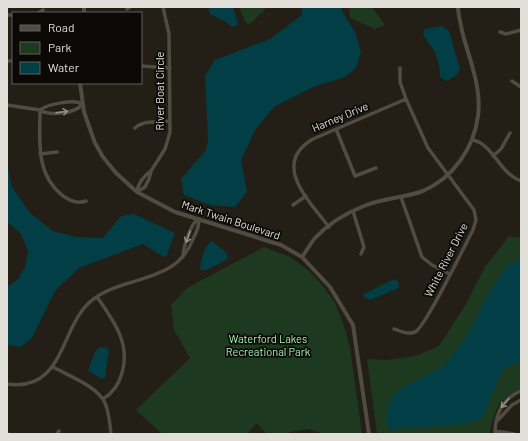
<svg xmlns="http://www.w3.org/2000/svg" width="528" height="441" viewBox="0 0 528 441" font-family="Barlow,sans-serif">
<rect width="100%" height="100%" fill="#231e16"/>
<!-- green -->
<path fill="#1d3a21" d="M239,7H267L251,23L248,24L245,21Z
M349,7H372L385,25L375,29L350,18Z
M509,236L521,238V389L499,403L492,422L489,434H377L367,359L387,360L416,356L439,346L466,304L485,267Z
M264,247L290,257L308,270L322,285L335,303L344,326L350,348L362,434H323L309,429L290,432L287,434H266L257,423L247,434H162L136,410L190,358L174,330L171,305L187,288Z"/>
<!-- water -->
<path fill="#023e46" d="M208,7H233L238,24L235,27L234,26L232,27L226,22L210,14Z
M302,7H341L344,14L356,34L361,52L356,68L345,77L313,87L274,107L255,130L241,160L247,192L235,207L210,205L184,195L181,179L206,150L208,140L205,76L215,60L270,39L302,15Z
M442,26L449,31L460,69L457,75L447,81L440,77L439,64L435,52L423,35L425,29Z
M7,164L12,187L30,213L53,231L77,237L103,238L121,216L134,214L175,233L166,257L160,255L143,244L79,268L55,291L32,338L20,347L8,345L7,287L17,280L25,267L28,251L21,234L7,222Z
M212,241L227,253L228,258L226,260L207,270H201L200,268C201,259 204,246 212,241Z
M521,260V362L509,365L502,372L481,419L455,425L389,429L386,419L391,397L408,384L443,367L466,338L491,289L508,265Z
M394,279L398,281L399,288L370,300L364,297V294Z
M106,347L109,350L105,378L102,379L88,371L94,354L98,348Z"/>
<g fill="none" stroke-linecap="round" stroke-linejoin="round">
<!-- minor -->
<path stroke="#514c42" stroke-width="3.5" d="M127,9L130,7
M38,13L43,10
M7,15H13
M500,32L506,34L521,30
M7,61H13
M141,66L170,68
M512,81L521,87
M7,105L40,110C49,116 76,114 82,104C75,99 47,104 40,110
M40,110C40,141 35,174 63,196C71,201 77,204 86,201
M135,128C143,120 159,122 170,121
M336,129L355,176L376,168
M473,140C494,145 498,172 521,181
M40,154L57,152
M493,156L501,149L510,133
M137,192L145,187L149,179L151,171L165,149L170,132L169,34L163,7
M137,192C138,183 144,176 151,171
M401,197L422,257L432,265L450,274
M293,205L306,196
M353,211L364,247L361,254
M329,227C310,202 270,164 313,139L406,99
M183,257C183,248 191,223 198,219
M97,297C113,320 131,343 122,373C119,384 113,393 103,399
M394,329C401,331 407,335 415,332C425,328 465,245 473,230L476,220L474,210L428,148L406,99L400,82V68
M53,367C69,376 97,386 105,403C109,412 110,424 111,434
M7,384C67,393 59,322 95,298C128,275 177,283 193,239C196,233 200,226 198,219
M498,420L512,405L521,400
M495,431L514,434
M7,433L8,434
M57,434L59,431
M495,434C495,414 502,399 521,391"/>
<!-- tertiary -->
<path stroke="#514c42" stroke-width="4" d="M84,13V7
M80,83L84,112L95,143L103,157L116,173L137,192L175,212L281,245L302,257L330,287L353,325L369,434
M302,257C306,251 310,245 314,239C327,225 346,213 364,206C383,198 404,198 423,191C453,178 474,148 478,116C482,87 469,59 462,31C461,23 458,15 458,7"/>
</g>
<!-- one-way arrows -->
<defs><path id="oneway-shaft" d="M-6 0H5M1.5-3L5.5 0L1.5 3" fill="none" stroke-width="1.6" stroke-linecap="round" stroke-linejoin="round"/></defs>
<g stroke="#928e86">
<use href="#oneway-shaft" transform="translate(62 112) rotate(-8)"/>
<use href="#oneway-shaft" transform="translate(188 237) rotate(110)"/>
<use href="#oneway-shaft" transform="translate(505 403) rotate(130)"/>
</g>
<g text-anchor="middle" stroke-width="3.5" stroke-linejoin="round" paint-order="stroke">
<!-- street labels -->
<g font-size="11" fill="#e2dfd9" stroke="#0a0906">
<text transform="translate(160 91) rotate(-90)" y="4">River Boat Circle</text>
<text transform="translate(340 117) rotate(-23)" y="4">Harney Drive</text>
<text transform="translate(231 220) rotate(18)" y="4">Mark Twain Boulevard</text>
<text transform="translate(446 260) rotate(-63)" y="4">White River Drive</text>
</g>
<!-- park labels -->
<g font-size="11" fill="#a5f5ae" stroke="#0a0906">
<text x="268" y="343">Waterford Lakes<tspan x="268" dy="13">Recreational Park</tspan></text>
</g>
</g>
<!-- border -->
<rect width="528" height="441" fill="none" stroke="#e2dfd9" stroke-width="16"/>
<!-- legend -->
<rect x="12" y="12" width="130" height="72" fill="#0a0906" stroke="#605f5a"/>
<rect x="20" y="25" width="20" height="6" fill="#514c42" stroke="#605f5a"/>
<text x="48" y="32" font-size="12" fill="#e2dfd9">Road</text>
<rect x="20" y="42" width="20" height="12" fill="#1d3a21" stroke="#605f5a"/>
<text x="48" y="52" font-size="12" fill="#e2dfd9">Park</text>
<rect x="20" y="62" width="20" height="12" fill="#023e46" stroke="#605f5a"/>
<text x="48" y="72" font-size="12" fill="#e2dfd9">Water</text>
</svg>
